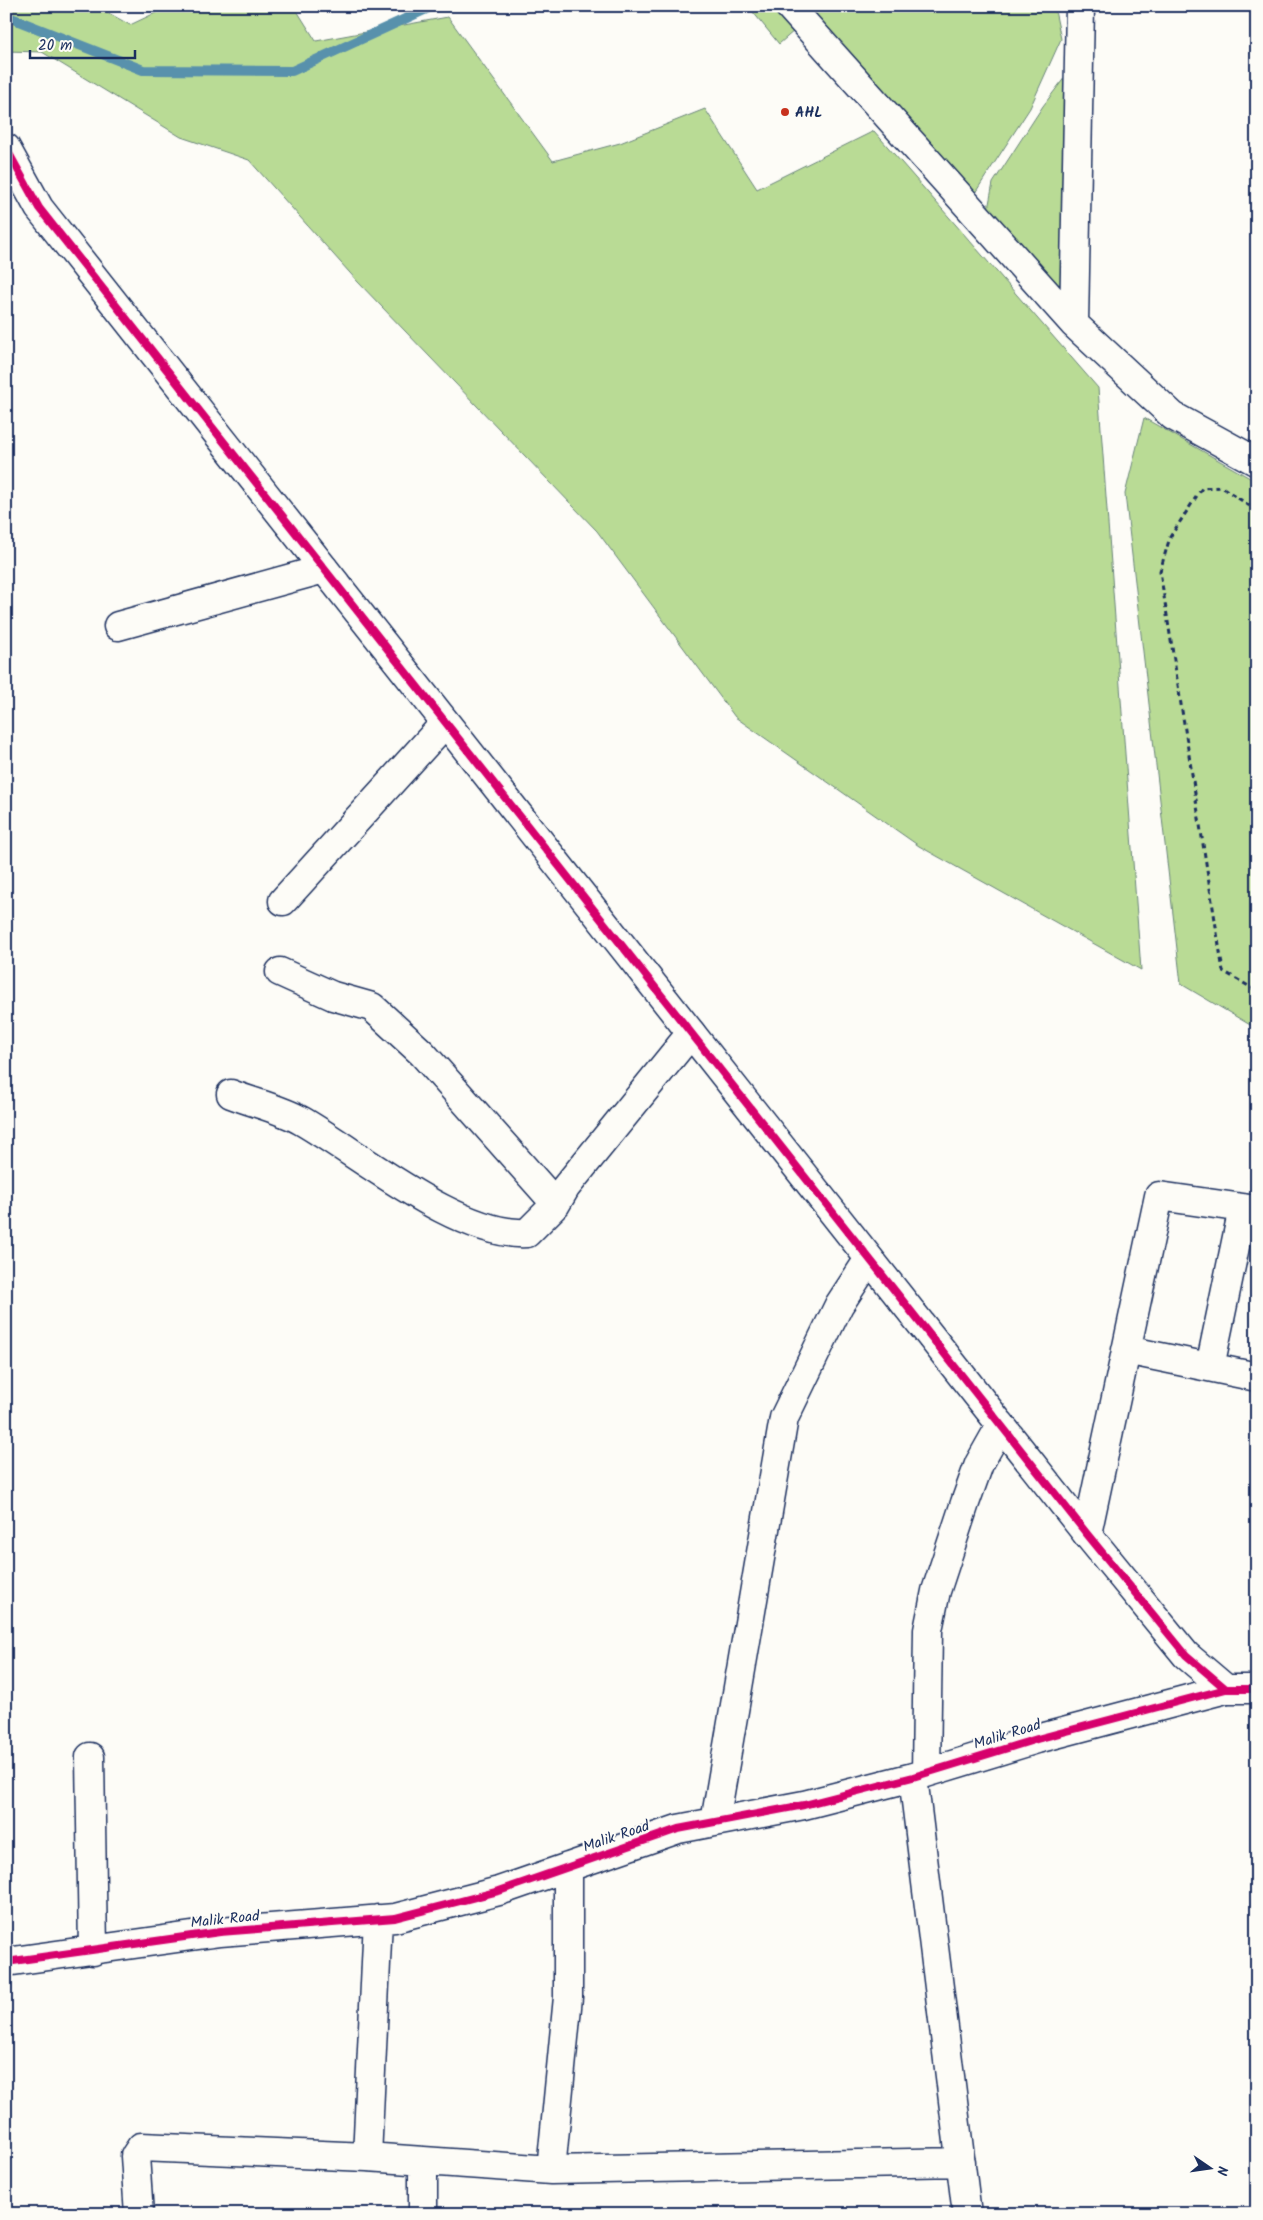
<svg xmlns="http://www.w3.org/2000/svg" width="1263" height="2220" viewBox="0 0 1263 2220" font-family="Kalam,sans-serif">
<rect width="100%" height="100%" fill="#fdfcf7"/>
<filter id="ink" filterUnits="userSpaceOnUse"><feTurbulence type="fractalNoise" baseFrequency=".02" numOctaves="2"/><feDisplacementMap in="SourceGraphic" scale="10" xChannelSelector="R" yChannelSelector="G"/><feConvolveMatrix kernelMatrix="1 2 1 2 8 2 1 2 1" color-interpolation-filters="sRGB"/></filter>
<g filter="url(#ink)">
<!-- green -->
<path fill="#b9db95" stroke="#6a857a" d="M6,6H96L130,25L170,6H294L316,41L448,17L553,161L620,143L705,109L757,189L874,131L1098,388L1141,970L919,846L735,717L597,531L358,282L249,160L181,137L42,52L6,51Z
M748,6H1054L1061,39L1030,108L973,196L795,30L779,44Z
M1079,65L1064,313L985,225L993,183L1043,106L1065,77Z
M1144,418L1257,482V1029L1181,984L1125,494Z"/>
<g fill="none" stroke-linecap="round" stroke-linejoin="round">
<!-- stream -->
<path stroke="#5991ac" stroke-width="10" d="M6,16L143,70L292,71L433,6"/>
<!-- street casing -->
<g stroke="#1b2f5e" stroke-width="31">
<path id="street" d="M789,6L1074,324L1173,416L1257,462
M1074,324L1080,6
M118,626L324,569
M283,901L445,723
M280,972L333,996L372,1007L422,1053L556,1204L566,1187L691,1033
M231,1094C254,1103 281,1109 302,1121C361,1155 459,1237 527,1233L556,1204
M1126,1350L1257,1377
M1210,1367L1243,1208
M1087,1534L1159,1196L1257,1210
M90,1757L93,1951
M926,1773L928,1630L936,1591L965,1503L979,1464L1001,1425
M913,1777L967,2214
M715,1822L784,1418L839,1305L869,1259
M6,1962L220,1932L395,1918L499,1891L678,1829L804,1805L913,1777L1037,1739L1226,1689
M367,2157L378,1919
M551,2170L568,1997V1867
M139,2214L135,2156L141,2147L367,2157L551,2170L961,2162
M423,2214V2161"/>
</g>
<!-- secondary casing -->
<g stroke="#1b2f5e" stroke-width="31">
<path id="secondary" d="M6,148L39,208L1087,1534L1186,1655L1226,1689H1257"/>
</g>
<!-- path -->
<path stroke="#1b2f5e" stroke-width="3" stroke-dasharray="5 4" stroke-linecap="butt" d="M1257,511L1222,487L1202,488L1170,537L1160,571L1223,971L1257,991"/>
<!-- street -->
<use href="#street" stroke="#fdfcf7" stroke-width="28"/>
<!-- secondary -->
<use href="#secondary" stroke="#fdfcf7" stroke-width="28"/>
<!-- cycleway casing -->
<g stroke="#fdfcf7" stroke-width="11">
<path id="cycleway" d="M6,148L39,208L1087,1534L1186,1655L1226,1689H1257
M6,1962L220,1932L395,1918L499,1891L678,1829L804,1805L913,1777L1037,1739L1226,1689"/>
</g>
<!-- cycleway -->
<use href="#cycleway" stroke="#d6006c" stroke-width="8"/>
</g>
</g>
<!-- markers -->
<circle fill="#c8321e" stroke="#fdfcf7" stroke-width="2" cx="785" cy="112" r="5"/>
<g text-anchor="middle" stroke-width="4" stroke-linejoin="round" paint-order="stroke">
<!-- poi labels -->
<g font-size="15" font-weight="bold" fill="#1b2f5e" stroke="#fdfcf7" text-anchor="start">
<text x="795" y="117">AHL</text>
</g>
<!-- street labels -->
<g font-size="15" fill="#1b2f5e" stroke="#fdfcf7">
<text transform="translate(1007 1734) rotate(-17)" y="5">Malik Road</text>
<text transform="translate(616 1836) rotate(-19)" y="5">Malik Road</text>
<text transform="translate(225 1919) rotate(-6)" y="5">Malik Road</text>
</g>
</g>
<!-- margin -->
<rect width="1263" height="2220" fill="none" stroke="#fdfcf7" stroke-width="25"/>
<rect x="12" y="12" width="1238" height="2195" fill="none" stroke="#1b2f5e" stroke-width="2" filter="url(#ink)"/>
<!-- north arrow -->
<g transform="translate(1210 2168) rotate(103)" stroke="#fdfcf7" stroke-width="4" paint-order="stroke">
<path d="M0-4L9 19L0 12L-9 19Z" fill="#1b2f5e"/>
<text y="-8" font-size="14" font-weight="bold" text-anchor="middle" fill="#1b2f5e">N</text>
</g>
<!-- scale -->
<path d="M30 50v8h105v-8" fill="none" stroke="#1b2f5e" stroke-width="2.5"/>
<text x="38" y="50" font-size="15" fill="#1b2f5e" stroke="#fdfcf7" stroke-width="4" paint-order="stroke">20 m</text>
</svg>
